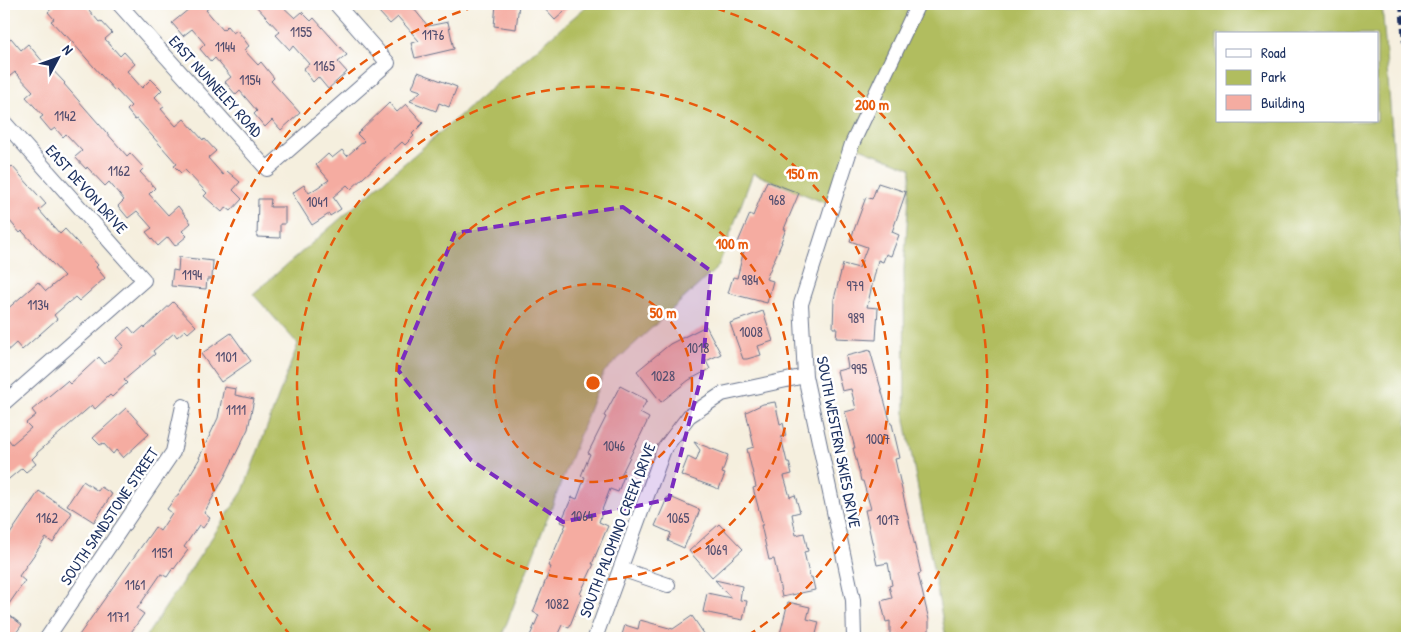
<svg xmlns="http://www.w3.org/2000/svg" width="1411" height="642" viewBox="0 0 1411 642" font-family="'Patrick Hand',sans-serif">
<rect width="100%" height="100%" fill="#fff"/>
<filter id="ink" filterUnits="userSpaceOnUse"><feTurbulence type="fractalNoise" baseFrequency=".02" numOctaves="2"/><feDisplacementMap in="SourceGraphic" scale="10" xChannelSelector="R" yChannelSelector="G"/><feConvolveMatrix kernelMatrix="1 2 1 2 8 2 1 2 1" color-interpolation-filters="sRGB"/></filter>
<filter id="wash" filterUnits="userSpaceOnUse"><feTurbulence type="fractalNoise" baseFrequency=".0096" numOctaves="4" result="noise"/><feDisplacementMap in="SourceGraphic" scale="20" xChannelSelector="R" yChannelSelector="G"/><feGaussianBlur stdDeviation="1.12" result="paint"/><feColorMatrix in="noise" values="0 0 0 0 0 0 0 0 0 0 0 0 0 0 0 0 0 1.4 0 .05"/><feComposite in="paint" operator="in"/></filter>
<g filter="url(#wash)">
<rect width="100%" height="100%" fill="#f5efde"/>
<!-- green -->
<path fill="#b1bd5f" stroke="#66765e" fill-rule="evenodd" d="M589,4H1382L1407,321V638H946L905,420L904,269L911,168L852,145L832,206L753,173L718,267L604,372L501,638H145L243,491L298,344L253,294ZM1217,34H1377V121H1217Z"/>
<g id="blocks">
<!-- building -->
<path fill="#f5aca1" d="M57,4H84L99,22L101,21L112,33L105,39L120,56L124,52L135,64L127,71L142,88L151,79L162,90L155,97L164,107L161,109L176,126L184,119L203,140L204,138L216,151L208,158L223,175L227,171L240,182L233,190L242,199L231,211L226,207L222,212L204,196L207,193L185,170L181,173L174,166L177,164L137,119L135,120L127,110L131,106L116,90L115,91L65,34L64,35L51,21L54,19L48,12Z
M195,4H214L206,10L223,30L227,26L233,33L237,30L249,46L244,50L258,65L261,62L274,78L271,81L300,113L281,130L272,120L265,127L254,114L257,111L240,91L236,95L225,82L231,77L215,58L211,62L200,49L205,44L192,29L183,36L172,23Z
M254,4H280L295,18L302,12L311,21L314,18L347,55L338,62L347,72L328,89L318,77L313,82L303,69L309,64L293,46L290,50L276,35L280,32Z
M388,4H420L414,9L428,26L448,22L454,49L415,58L411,43L419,41L398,17L390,24L379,12Z
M496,4H519L516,29L494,26Z
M540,4H573L555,20Z
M11,38L21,50L28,44L44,63L45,62L65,83L64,84L127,156L130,153L144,168L140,172L155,188L149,194L168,215L178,206L191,223L182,231L187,236L175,246L168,237L158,246L146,232L152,228L137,211L128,218L118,206L124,200L109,182L105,186L87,167L86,169L75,157L82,151L66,134L63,137L55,128L51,131L40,118L43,116L26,97L33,91L15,72L4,81V44Z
M418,72L457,87L449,107L439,103L436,111L410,101L421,91L412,88Z
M389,103L397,112L406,104L423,123L412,134L414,136L405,145L402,142L351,189L347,185L333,197L341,209L330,216L329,214L312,225L292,193L304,185L309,193L329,180L316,165L328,154L332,158L342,150L347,156L364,141L357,134Z
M12,166L46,204L39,210L60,234L65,229L98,265L96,267L105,278L79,301L75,297L54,315L57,319L22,350L16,343L4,354V312L38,282L46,291L64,276L22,231L20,233L4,214V173Z
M767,181L799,193L784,229H786L781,242H782L766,279L773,281L767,303L728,293L733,277L737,278L744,250L736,247L750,214L753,216Z
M878,183L906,192L892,232L899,235L891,256L886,254L883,262L878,260L867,307L878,308L876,340L836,338L837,328H833L834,299L843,264L859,268L867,247L850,241L866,197L872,199Z
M258,199H271L270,207H285V224H280V238L257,237Z
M179,257L213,261L212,279H207L206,289L171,286L173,270L178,271Z
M173,302L196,326L188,333L185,330L177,337L174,333L153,351L155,354L124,380L127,383L112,397L110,395L95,409L92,405L37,453V454L32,459L36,464L26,472L22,468L4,483V434L12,444L31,428L26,423L36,415L32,410L67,381L70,384L99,357L105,364L124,346L117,338L129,327L135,334L144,326L145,328Z
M763,311L773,341L758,346L761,355L747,359H743L730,323Z
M706,326L721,354L706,361L710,369L689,380L661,402L637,371L670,344Z
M231,333L251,361L221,382L201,354Z
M870,350L891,424H892L900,458L895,459L921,573L918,574L929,620V638H899L898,635H890V621L886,622L881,601L892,598L889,586L892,585L888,563L877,565L865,510L871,509L863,481H861L858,467L853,448H855L845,412L856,409L851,389L842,391L837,371L848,368L846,356Z
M620,386L647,400L640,413L649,418L621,475L624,476L618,492L610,489L602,510H603L599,522L608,526L592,564H594L580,594L582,595L569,628L562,625L556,638H529L539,615L533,612L551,567L548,566L566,524L561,522L572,497L577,499L585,477L581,476L590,454L588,453L606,417L604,416Z
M224,387L236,389L235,395L254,399L248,429L225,476L204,513L210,518L203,528L199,525L184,547L188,550L174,569L173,568L167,577L161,574L137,609L144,614L127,638H77L155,527L160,531L172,513L167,509L177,495H178L200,458H199L218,418Z
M775,402L780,424L783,423L786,436L781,437L787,462H789L792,474L784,476L790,497L795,495L800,512L792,514L796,535L804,533L808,551L804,552L810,578L812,577L815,590L782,597L774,559L769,560L761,525H763L753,488L756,487L747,449L754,447L746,412L763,404Z
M126,408L149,434L123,458L116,450L113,454L103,443L100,445L93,438Z
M694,442L728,455L722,473L725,474L719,489L681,475L688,457L696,461L700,450Z
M83,481L98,491L101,487L112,494L94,522L67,505Z
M39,491L72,513L53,543L46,538L19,576L25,581L4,611V543Z
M668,496L700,510L684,548L668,541L671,533L655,526Z
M719,524L743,549L712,577L689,551Z
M715,580L742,586L740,600L747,601L743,620L703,612L707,593L731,598Z
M788,602L810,607L807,619L819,622L815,638H798L780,634Z
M4,611L22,625L12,638H4Z
M692,616L707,638H621L625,625L638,629L640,620L673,629Z"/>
</g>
</g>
<g filter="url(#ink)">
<use href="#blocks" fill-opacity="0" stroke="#67728b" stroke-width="1"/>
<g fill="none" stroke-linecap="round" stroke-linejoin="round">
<!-- minor casing -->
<g stroke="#67728b" stroke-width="16">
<path id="minor" d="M119,4L267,169L388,63L336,4
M4,122L144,280L4,403
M621,569L668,585
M47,638L173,452L183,406
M595,638L664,449L689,416L722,394L805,376
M854,638L853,600L805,376L801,304L852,144L918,4"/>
</g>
<!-- minor -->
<use href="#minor" stroke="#fff" stroke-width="14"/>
<!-- rail -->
<path stroke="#1b2f5e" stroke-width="4" stroke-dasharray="8 4" stroke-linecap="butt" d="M1401,4L1407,87"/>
</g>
</g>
<!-- marked area -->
<path fill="#7b2cbf" fill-opacity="0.2" stroke="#7b2cbf" stroke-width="4" stroke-dasharray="10 6" stroke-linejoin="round" d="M623,207L711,271L702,374L669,499L563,522L471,460L398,370L455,233Z"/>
<!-- distance rings -->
<circle cx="593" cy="383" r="99" fill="#e8590c" fill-opacity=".12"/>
<g fill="none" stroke="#e8590c" stroke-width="2.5" stroke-dasharray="9 6">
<circle cx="593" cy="383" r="99"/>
<circle cx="593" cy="383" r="197"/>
<path d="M443 638A296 296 0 1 1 743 638"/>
<path d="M291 636A394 394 0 0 1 484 4M702 4A394 394 0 0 1 895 636"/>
</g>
<g text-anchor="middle" stroke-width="5" stroke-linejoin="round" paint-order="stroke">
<!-- number labels -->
<g font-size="14" fill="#524e6f">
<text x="301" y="37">1155</text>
<text x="433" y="40">1176</text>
<text x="225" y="52">1144</text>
<text x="324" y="71">1165</text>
<text x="250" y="85">1154</text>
<text x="65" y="121">1142</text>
<text x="119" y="176">1162</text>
<text x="777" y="205">968</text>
<text x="317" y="207">1041</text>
<text x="192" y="280">1194</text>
<text x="750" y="285">984</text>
<text x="855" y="291">979</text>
<text x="38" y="310">1134</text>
<text x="856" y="323">989</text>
<text x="751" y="337">1008</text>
<text x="698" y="353">1018</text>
<text x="226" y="362">1101</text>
<text x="859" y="374">995</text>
<text x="663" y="381">1028</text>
<text x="236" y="415">1111</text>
<text x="878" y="444">1007</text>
<text x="614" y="451">1046</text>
<text x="582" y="521">1064</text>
<text x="47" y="523">1162</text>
<text x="678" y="523">1065</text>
<text x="888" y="525">1017</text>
<text x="716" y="555">1069</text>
<text x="162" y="558">1151</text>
<text x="135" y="590">1161</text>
<text x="557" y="609">1082</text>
<text x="118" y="622">1171</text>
</g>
<!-- street labels -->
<g font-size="16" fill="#1b2f5e" stroke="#fff">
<text transform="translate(216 86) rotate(48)" y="6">EAST NUNNELEY ROAD</text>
<text transform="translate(87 189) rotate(48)" y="6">EAST DEVON DRIVE</text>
<text transform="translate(839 442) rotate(79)" y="6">SOUTH WESTERN SKIES DRIVE</text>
<text transform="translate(109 516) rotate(-56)" y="6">SOUTH SANDSTONE STREET</text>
<text transform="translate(617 530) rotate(-69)" y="6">SOUTH PALOMINO CREEK DRIVE</text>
</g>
</g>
<circle cx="593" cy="383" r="8" fill="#e8590c" stroke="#fff" stroke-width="2.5"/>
<g font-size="15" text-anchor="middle" font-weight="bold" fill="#e8590c" stroke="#fff" stroke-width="5" stroke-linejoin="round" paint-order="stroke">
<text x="872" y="110">200 m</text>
<text x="802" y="179">150 m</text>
<text x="732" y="249">100 m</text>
<text x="663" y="318">50 m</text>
</g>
<!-- margin -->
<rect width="1411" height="642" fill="none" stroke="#fff" stroke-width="20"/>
<!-- legend -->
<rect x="1216" y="32" width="162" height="90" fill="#ffffff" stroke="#a4acbf"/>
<rect x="1226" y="49" width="25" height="8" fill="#ffffff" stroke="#a4acbf"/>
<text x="1261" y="58" font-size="15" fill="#1b2f5e">Road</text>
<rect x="1226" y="70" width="25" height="15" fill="#b1bd5f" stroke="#a4acbf"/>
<text x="1261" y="82" font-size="15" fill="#1b2f5e">Park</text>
<rect x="1226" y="95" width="25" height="15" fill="#f5aca1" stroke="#a4acbf"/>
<text x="1261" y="108" font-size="15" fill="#1b2f5e">Building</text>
<!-- north arrow -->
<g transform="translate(58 58) rotate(49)" stroke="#ffffff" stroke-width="4" paint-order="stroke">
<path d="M0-4L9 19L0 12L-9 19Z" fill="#1b2f5e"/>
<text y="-8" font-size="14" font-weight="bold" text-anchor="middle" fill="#1b2f5e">N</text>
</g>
</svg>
